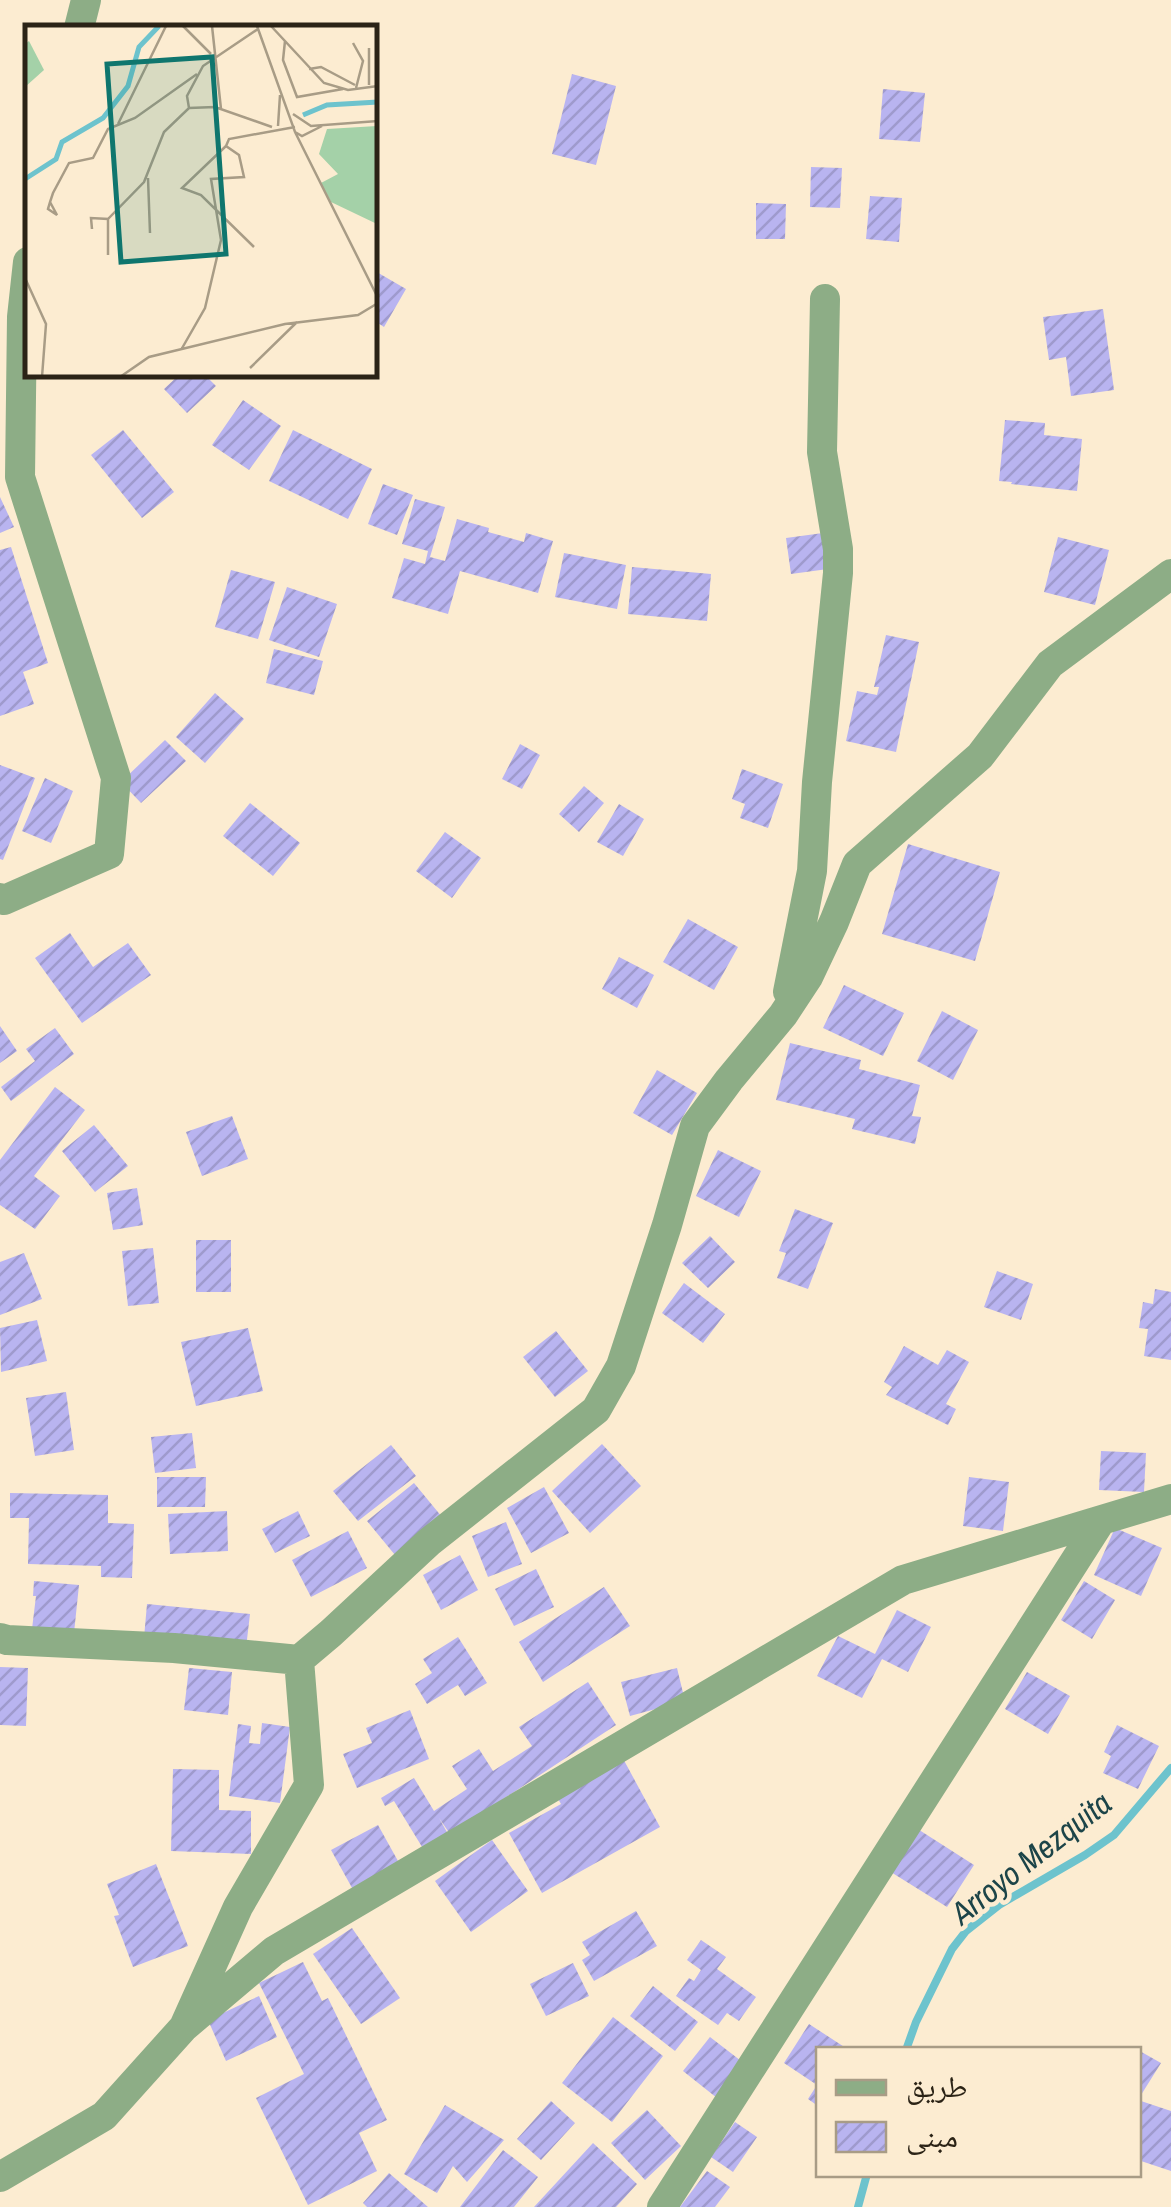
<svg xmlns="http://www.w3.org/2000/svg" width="1171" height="2207" viewBox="0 0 1171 2207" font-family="'Archivo Narrow','Noto Naskh Arabic',sans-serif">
<defs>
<pattern id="building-hatch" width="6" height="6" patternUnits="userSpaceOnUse" patternTransform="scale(2.5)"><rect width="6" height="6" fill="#b9b4f0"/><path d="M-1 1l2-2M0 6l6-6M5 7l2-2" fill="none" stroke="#9f9acd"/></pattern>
</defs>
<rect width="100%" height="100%" fill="#fcecd1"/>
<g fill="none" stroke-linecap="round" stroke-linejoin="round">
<!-- stream -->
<path stroke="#6dc3cd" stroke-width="8" d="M906,2050L916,2022L952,1949L966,1931L999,1905L1085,1855L1114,1835L1171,1768
M858,2207L867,2174"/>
</g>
<!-- building -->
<path fill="url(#building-hatch)" d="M572,74L616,86L596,165L552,154Z
M883,89L925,93L920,142L879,139Z
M811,167L842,168L840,208L810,207Z
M870,196L902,198L899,242L866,239Z
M756,203L786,204L785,239H756Z
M375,271L406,289L384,327L375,321Z
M1103,309L1114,390L1071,396L1066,357L1049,360L1043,317Z
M179,375H205L216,386L187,413L164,389Z
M243,400L281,426L249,470L212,445Z
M1005,420L1045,423L1044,435L1082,439L1077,491L1011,484L1012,482L999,481Z
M123,430L174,492L142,518L91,455Z
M293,430L372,469L348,519L269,481Z
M383,484L413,495L397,535L368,524Z
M0,497L14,527L0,533Z
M415,499L445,507L430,557L445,561L457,519L489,528L488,532L524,542L526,533L553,541L538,593L460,571L448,614L392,598L404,558L425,564L428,551L402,544Z
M823,533L828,569L791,574L786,538Z
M1058,537L1109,550L1095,605L1044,592Z
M11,547L48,663L23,672L34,704L0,716V550Z
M564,553L626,565L617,609L555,597Z
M632,567L711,574L707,621L628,614Z
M231,570L275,582L258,639L215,627Z
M287,587L337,604L319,657L269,640Z
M886,635L919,642L896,752L846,741L857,691L877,695L879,687H874Z
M274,649L323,661L314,695L266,683Z
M215,693L244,719L205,763L176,737Z
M165,740L186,761L141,803L121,782Z
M520,744L540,755L522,789L502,779Z
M0,765L35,778L3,860L0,859Z
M742,769L783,784L768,828L740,818L745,804L732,799Z
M45,778L73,791L51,843L22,831Z
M584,786L604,803L579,832L559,814Z
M250,803L300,843L273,876L223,836Z
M619,804L644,819L623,856L597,842Z
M445,832L481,858L452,898L416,871Z
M908,844L1000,872L975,961L882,934Z
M688,919L738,947L714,990L663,962Z
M70,933L93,967L128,943L151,975L82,1023L35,958Z
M619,957L654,975L637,1008L602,989Z
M844,985L904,1013L883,1056L823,1028Z
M942,1011L978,1030L953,1080L917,1061Z
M0,1026L17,1051L0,1063Z
M55,1028L74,1054L11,1101L1,1087L35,1061L26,1049Z
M790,1043L861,1060L859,1069L920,1085L912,1116L921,1117L915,1144L852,1129L855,1119L776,1100Z
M657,1070L697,1093L672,1135L633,1113Z
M55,1087L85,1110L34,1176L60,1196L35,1229L0,1205V1160Z
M232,1116L248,1159L202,1176L186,1132Z
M94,1125L128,1166L95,1192L62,1151Z
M718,1150L761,1171L739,1217L696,1196Z
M137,1188L143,1225L113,1230L107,1193Z
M795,1209L833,1223L808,1289L777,1278L786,1253L779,1251Z
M710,1236L735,1262L708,1288L682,1263Z
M196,1240H231V1292H196Z
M153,1248L159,1303L128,1306L122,1251Z
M24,1253L42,1299L0,1315V1262Z
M997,1271L1033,1284L1021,1320L984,1307Z
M684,1283L725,1314L703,1343L662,1313Z
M1155,1289L1171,1292V1360L1144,1356L1148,1329L1139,1328L1143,1302L1153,1304Z
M37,1320L47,1361L1,1372L0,1328Z
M248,1328L263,1391L196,1406L181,1342Z
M556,1331L588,1371L555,1397L523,1357Z
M904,1346L938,1365L947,1350L969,1362L946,1404L956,1409L948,1425L886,1395L892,1387L884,1382Z
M66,1392L74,1450L35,1456L26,1398Z
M192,1433L196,1468L155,1473L151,1437Z
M602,1444L641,1486L590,1533L552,1491Z
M391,1445L416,1476L358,1521L333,1491Z
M1101,1451L1146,1453L1144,1492L1099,1490Z
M157,1477H206L205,1507H157Z
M969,1477L1009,1482L1003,1531L963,1526Z
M414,1483L442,1517L395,1555L367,1521Z
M544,1487L569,1533L531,1553L507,1508Z
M10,1493L108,1495V1523L134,1524L132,1578L101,1577V1566L28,1564L29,1518H10Z
M227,1511L228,1551L170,1554L168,1514Z
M298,1511L310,1536L275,1553L262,1529Z
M506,1522L522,1564L488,1577L472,1536Z
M1115,1528L1162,1548L1141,1596L1094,1575Z
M348,1531L367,1568L311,1597L292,1560Z
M460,1555L478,1590L441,1610L423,1575Z
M536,1569L554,1607L514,1626L495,1589Z
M34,1581L79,1585L74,1633L32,1629L36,1596H33Z
M1084,1581L1115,1600L1092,1639L1061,1620Z
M604,1587L630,1626L543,1682L519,1642Z
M147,1604L250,1614L246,1648L144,1638Z
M897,1610L931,1627L908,1672L882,1659L862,1698L817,1676L838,1636L875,1654Z
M458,1637L487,1683L465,1696L458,1685L427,1704L415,1684L432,1673L423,1659Z
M0,1667L28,1668L26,1726L0,1725Z
M189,1668L232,1672L228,1715L184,1710Z
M677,1668L685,1701L630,1716L621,1682Z
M1027,1672L1070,1696L1048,1734L1005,1709Z
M588,1682L616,1725L450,1834L439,1818L452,1841L427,1855L394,1801L385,1806L381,1798L414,1778L434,1811L467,1789L452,1766L479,1749L493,1771L532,1746L519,1727Z
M410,1710L429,1759L357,1788L343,1754L372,1743L366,1728Z
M262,1723L290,1727L280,1803L229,1796L238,1724L251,1726L249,1743L260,1744Z
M1117,1725L1159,1746L1138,1789L1103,1773L1111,1756L1104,1752Z
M620,1753L660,1827L542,1893L509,1833L561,1804L553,1790Z
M173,1769L219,1770V1810L251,1811V1854L171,1851Z
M378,1825L403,1870L356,1895L331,1850Z
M913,1826L974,1865L947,1907L886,1869Z
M492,1840L528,1891L471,1932L435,1881Z
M156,1864L188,1946L133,1967L114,1916L119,1915L107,1884Z
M636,1911L657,1946L594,1981L582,1960L590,1955L582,1942Z
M352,1928L400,1998L361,2024L313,1954Z
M701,1940L726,1957L717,1969L756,1997L739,2021L727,2013L718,2025L676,1996L689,1978L694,1981L701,1970L687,1960Z
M303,1962L322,2001L328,1998L387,2120L359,2133L377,2171L308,2205L256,2098L304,2074L259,1983Z
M573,1963L589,1996L546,2016L530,1984Z
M653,1986L698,2022L675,2051L630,2016Z
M259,1996L277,2037L226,2061L208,2020Z
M613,2017L663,2056L612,2122L562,2083Z
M809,2024L849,2050H818V2106L808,2099L817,2085L784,2063Z
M710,2037L745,2064L717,2098L683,2071Z
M1138,2050L1161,2063L1141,2095L1138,2094Z
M1138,2100L1171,2111V2171L1138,2160Z
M551,2101L575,2123L541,2160L517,2139Z
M445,2105L504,2140L467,2182L453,2166L437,2193L404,2174Z
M647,2110L681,2146L645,2180L611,2143Z
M735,2122L757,2137L733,2172L711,2157Z
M593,2143L637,2184L616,2207H534Z
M503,2150L538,2177L514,2207H460Z
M707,2171L730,2187L715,2207H680Z
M389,2173L428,2207H367L363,2203Z"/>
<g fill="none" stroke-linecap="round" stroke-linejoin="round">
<!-- minor -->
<path stroke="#8dad86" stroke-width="30" d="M79,28L86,0
M0,898L4,900L109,854L116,778L20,477L22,317L28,262
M788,992L812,871L817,782L838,573V549L822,452L825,299
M0,1638L7,1640L174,1648L299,1660L331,1633L429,1542L596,1410L621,1366L667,1225L695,1126L729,1080L783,1015L808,977L834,922L857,864L980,756L1050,664L1171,574
M184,2027L274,1951L903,1580L1171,1499
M0,2177L104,2116L184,2027L238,1907L309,1785L299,1660
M662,2207L1100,1522"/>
</g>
<g text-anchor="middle" stroke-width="9" stroke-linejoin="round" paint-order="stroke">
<!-- water labels -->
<g font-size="32" font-style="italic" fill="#1c4448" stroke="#fcecd1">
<text transform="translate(1031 1858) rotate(-38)" y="11">Arroyo Mezquita</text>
</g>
</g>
<!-- overview -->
<g transform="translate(25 25)">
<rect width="352" height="352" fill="#fcecd1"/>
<path d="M352,101V199L306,177L296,158L313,149L294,129L302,104Z" fill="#a4d1a8"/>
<path d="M4,16L19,45L0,62V19Z" fill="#a4d1a8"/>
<path fill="none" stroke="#6dc3cd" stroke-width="5" d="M278,90L302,80L353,77M0,154L31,134L37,117L78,93L103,61L114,22L134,1"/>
<path fill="none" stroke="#a89c86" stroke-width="2.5" d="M158,1L186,29M187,1L196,84M232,1L270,107L277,111L297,101M246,1L299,58L323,65L353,61M260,16L258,35L272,72L318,64M328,18L338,36L331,63M344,23V60M284,44L296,42L330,60M164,83L162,71L178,41L233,4M268,89L286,101L353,96M93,99L141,1M253,101L255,70M270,107L353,273M201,121L157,163L176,170L229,222M123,153L125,208M25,177L32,190L23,184L25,177L28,168L44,138L68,133L83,104L110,93L172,49M83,194L119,157L139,107L164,83L190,82L247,102M67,204L66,193L83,194V230M0,253L21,299L17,352M156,325L180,283L196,215L186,154L219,152L214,130L201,121L204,114L270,102M225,343L272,297M95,352L124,332L260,299L333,290L353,278"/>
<path fill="#0f766e" fill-opacity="0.15" stroke="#0f766e" stroke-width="5" d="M187,32L201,229L96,237L82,39Z"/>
<rect width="352" height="352" fill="none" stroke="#2b2316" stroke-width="5"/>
</g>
<!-- legend -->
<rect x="816" y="2047" width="325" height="130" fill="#fcecd1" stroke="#a89c86" stroke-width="2.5"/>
<rect x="836" y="2080" width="50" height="15" fill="#8dad86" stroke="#a89c86" stroke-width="2.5"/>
<text x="906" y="2097" font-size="30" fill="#2b2316">طريق</text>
<rect x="836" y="2122" width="50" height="30" fill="url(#building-hatch)" stroke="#a89c86" stroke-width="2.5"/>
<text x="906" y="2147" font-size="30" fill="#2b2316">مبنى</text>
</svg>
